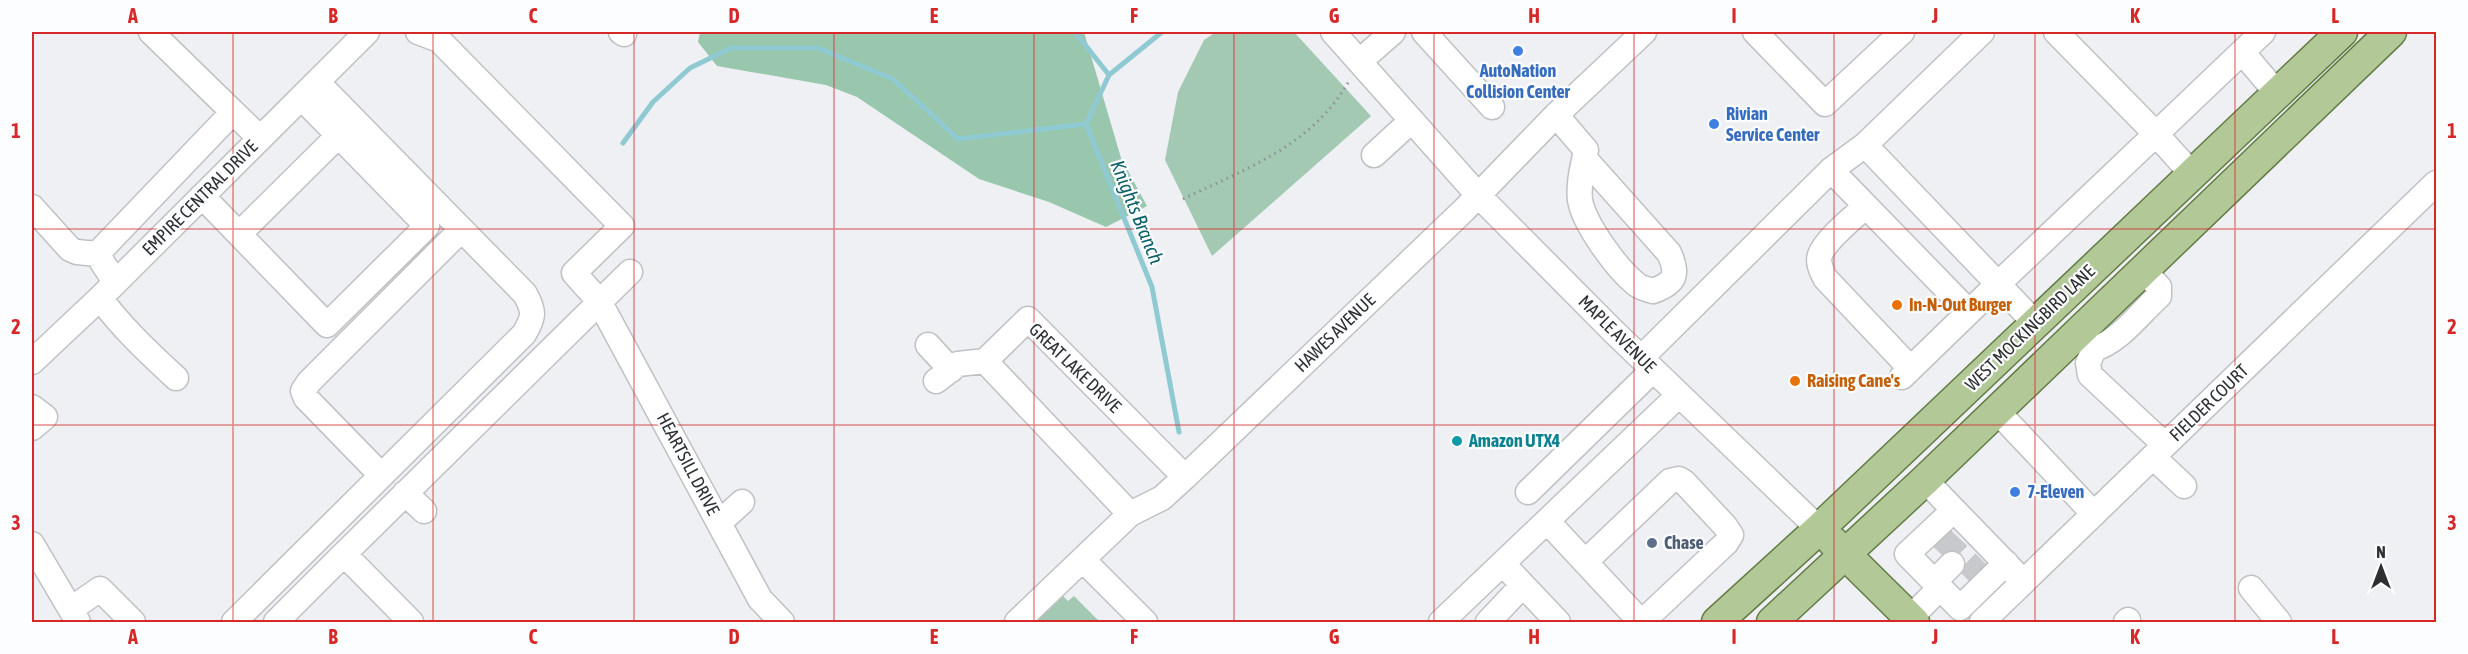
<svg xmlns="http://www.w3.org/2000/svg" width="2468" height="654" viewBox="0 0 2468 654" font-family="'Asap Condensed',sans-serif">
<rect width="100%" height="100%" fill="#eef0f3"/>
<!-- green -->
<path fill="#a3c9b3" d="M1216,32H1294L1371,116L1212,256L1165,160L1178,92L1204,40Z
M1055,596H1063L1068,601L1074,596L1100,622H1028Z"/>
<!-- forest -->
<path fill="#99c7ad" d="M700,32H1084L1121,158L1147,206L1106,227L1049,202L979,179L857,97L826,85L717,66L698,42Z"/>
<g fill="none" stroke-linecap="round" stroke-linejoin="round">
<!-- stream -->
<path stroke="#8fcad3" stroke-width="5" d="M1075,32L1109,75
M1162,32L1109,75L1086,124L1152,287L1179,432
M623,143L653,102L690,68L731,48H818L893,79L958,139L1086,124"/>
<!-- minor-tunnel -->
<path stroke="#c8c9cc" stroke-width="24" stroke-dasharray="24 12" stroke-linecap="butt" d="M1942,555L1959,537
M1967,579L1984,562"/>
<!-- minor casing -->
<g stroke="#bfc1c4" stroke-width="27">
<path id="minor" d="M151,32L233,112
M418,32L439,40L622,226L574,273L599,301L760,599L782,622
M621,32L624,34
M1333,32L1478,195L1613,331L1819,529
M1424,32L1492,107
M1755,32L1825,104L1902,32
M2056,32L2156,134L2242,52
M2263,32L2242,52L2277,93
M1360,61L1393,32
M1556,115L1586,150C1583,166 1578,183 1580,200C1584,224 1617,269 1636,284C1640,288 1647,289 1653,291C1675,283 1679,275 1669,253L1585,159
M1374,155L1411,121
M1831,170L1969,312
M202,196L327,325L427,226L302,98
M1866,206C1854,217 1825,240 1820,255C1817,263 1822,271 1825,278L1910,368
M32,207L70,249L77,252L97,254
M239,234L339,135
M115,282L97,254L233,112L260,138
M100,298C122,328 149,353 176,378
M2035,323L1998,284L2156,134L2192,174
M2079,332L2094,349C2119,342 2140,313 2159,296V287L2143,270
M928,345L951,370
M2094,349L2088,363L2090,375L2165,445
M1641,358L1831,170L1865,145
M32,362L100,298L367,32
M1902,377L1998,284L1865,145L1982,32
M936,381L958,364L985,361
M32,407L45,417L32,428
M1997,411L2094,514
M2153,457L2184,486
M381,475L306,398L303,391L309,382L461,230
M1925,480L1954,510L1907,554L1960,608L2006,563
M1528,492L1653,370
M405,493L424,511
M1954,510L2017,575
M1130,514L985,361L1028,319L1185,477
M1547,521L1641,622
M719,523L742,502
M32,544L78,622
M344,554L630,272
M1083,560L1145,622
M1585,562L1670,481L1679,479L1684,482L1725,526L1731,535L1726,543L1642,622
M1503,564L1558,622
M1934,582L1952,564
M2251,588L2279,622
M71,609L100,589L133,622
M1910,618L1940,588
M234,622L524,334C534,317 535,312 525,294L317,82
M276,622L344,554L411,622
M1017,622L1130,514L1162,498L1185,477L1464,210L1556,115L1644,32
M1441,622L1679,395
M1488,622L1523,585
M1982,622L2436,183
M2126,622L2128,620"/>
</g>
<!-- major casing -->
<g stroke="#637c45" stroke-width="33">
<path id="major" d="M1833,542L1914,622
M1717,622L1819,529L2342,32
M1772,622L1925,480L2391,32"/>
</g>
<!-- path -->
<path stroke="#8f9092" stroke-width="3" stroke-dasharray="1.5 4.5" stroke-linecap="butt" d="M1183,199C1247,168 1312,146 1349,81"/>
<!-- minor -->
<use href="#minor" stroke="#fff" stroke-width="24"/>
<!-- major -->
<use href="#major" stroke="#b2c997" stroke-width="30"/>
</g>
<!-- grid -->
<path fill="none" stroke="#d62828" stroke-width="1.5" stroke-opacity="0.55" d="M233,32V622M433,32V622M634,32V622M834,32V622M1034,32V622M1234,32V622M1434,32V622M1634,32V622M1834,32V622M2035,32V622M2235,32V622M32,229H2436M32,425H2436"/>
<!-- markers -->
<g fill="#3f7fe0" stroke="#fcfdff" stroke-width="2">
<circle cx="1518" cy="51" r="6"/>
<circle cx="1714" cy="124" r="6"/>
<circle cx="2015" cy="492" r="6"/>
</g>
<g fill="#e8710a" stroke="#fcfdff" stroke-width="2">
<circle cx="1897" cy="305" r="6"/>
<circle cx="1795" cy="381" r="6"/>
</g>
<circle fill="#0f9aa8" stroke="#fcfdff" stroke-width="2" cx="1457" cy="441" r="6"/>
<circle fill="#5c6f8a" stroke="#fcfdff" stroke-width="2" cx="1652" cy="543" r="6"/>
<g text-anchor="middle" stroke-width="4.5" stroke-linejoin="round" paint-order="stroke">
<!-- shop labels -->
<g font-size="18" font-weight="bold" fill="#366cbe" stroke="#fcfdff" text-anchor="start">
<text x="1518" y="77" text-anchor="middle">AutoNation<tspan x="1518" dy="21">Collision Center</tspan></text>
<text x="1726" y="120">Rivian<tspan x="1726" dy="21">Service Center</tspan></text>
<text x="2027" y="498">7-Eleven</text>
</g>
<!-- street labels -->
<g font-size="18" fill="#2e2f30" stroke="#fcfdff">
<text transform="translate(200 198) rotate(-45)" y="6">EMPIRE CENTRAL DRIVE</text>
<text transform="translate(2030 328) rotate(-44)" y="6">WEST MOCKINGBIRD LANE</text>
<text transform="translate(1335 333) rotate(-44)" y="6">HAWES AVENUE</text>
<text transform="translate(1617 334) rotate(45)" y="6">MAPLE AVENUE</text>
<text transform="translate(1075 368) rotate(44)" y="6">GREAT LAKE DRIVE</text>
<text transform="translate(2209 403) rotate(-44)" y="6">FIELDER COURT</text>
<text transform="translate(688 464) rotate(62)" y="6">HEARTSILL DRIVE</text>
</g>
<!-- food labels -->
<g font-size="18" font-weight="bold" fill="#c56008" stroke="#fcfdff" text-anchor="start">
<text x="1909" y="311">In-N-Out Burger</text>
<text x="1807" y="387">Raising Cane's</text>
</g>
<!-- culture labels -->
<g font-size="18" font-weight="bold" fill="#0d838f" stroke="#fcfdff" text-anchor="start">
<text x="1469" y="447">Amazon UTX4</text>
</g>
<!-- service labels -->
<g font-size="18" font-weight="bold" fill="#4e5e75" stroke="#fcfdff" text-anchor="start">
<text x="1664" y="549">Chase</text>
</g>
<!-- water labels -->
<g font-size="20" font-style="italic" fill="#0b5f69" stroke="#fcfdff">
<text transform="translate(1137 212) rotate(68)" y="7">Knights Branch</text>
</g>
</g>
<!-- border -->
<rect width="2468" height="654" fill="none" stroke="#fcfdff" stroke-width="66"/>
<!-- north arrow -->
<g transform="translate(2381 567)" stroke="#fcfdff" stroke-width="4.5" paint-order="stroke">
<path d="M0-4.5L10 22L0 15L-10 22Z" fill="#2e2f30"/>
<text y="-9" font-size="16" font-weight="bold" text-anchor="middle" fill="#2e2f30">N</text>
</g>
<rect x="33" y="33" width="2402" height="588" fill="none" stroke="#d62828" stroke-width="2"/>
<g font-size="20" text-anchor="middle" font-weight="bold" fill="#d62828">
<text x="133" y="23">A</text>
<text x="333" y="23">B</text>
<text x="533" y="23">C</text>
<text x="734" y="23">D</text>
<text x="934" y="23">E</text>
<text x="1134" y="23">F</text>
<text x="1334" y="23">G</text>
<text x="1534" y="23">H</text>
<text x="1734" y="23">I</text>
<text x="1935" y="23">J</text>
<text x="2135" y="23">K</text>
<text x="2335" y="23">L</text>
<text x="16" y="138">1</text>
<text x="2452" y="138">1</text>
<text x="16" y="334">2</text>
<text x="2452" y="334">2</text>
<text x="16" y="530">3</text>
<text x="2452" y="530">3</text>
<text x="133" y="644">A</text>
<text x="333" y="644">B</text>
<text x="533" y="644">C</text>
<text x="734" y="644">D</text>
<text x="934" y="644">E</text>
<text x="1134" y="644">F</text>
<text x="1334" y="644">G</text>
<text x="1534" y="644">H</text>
<text x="1734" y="644">I</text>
<text x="1935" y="644">J</text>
<text x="2135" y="644">K</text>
<text x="2335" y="644">L</text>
</g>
</svg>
